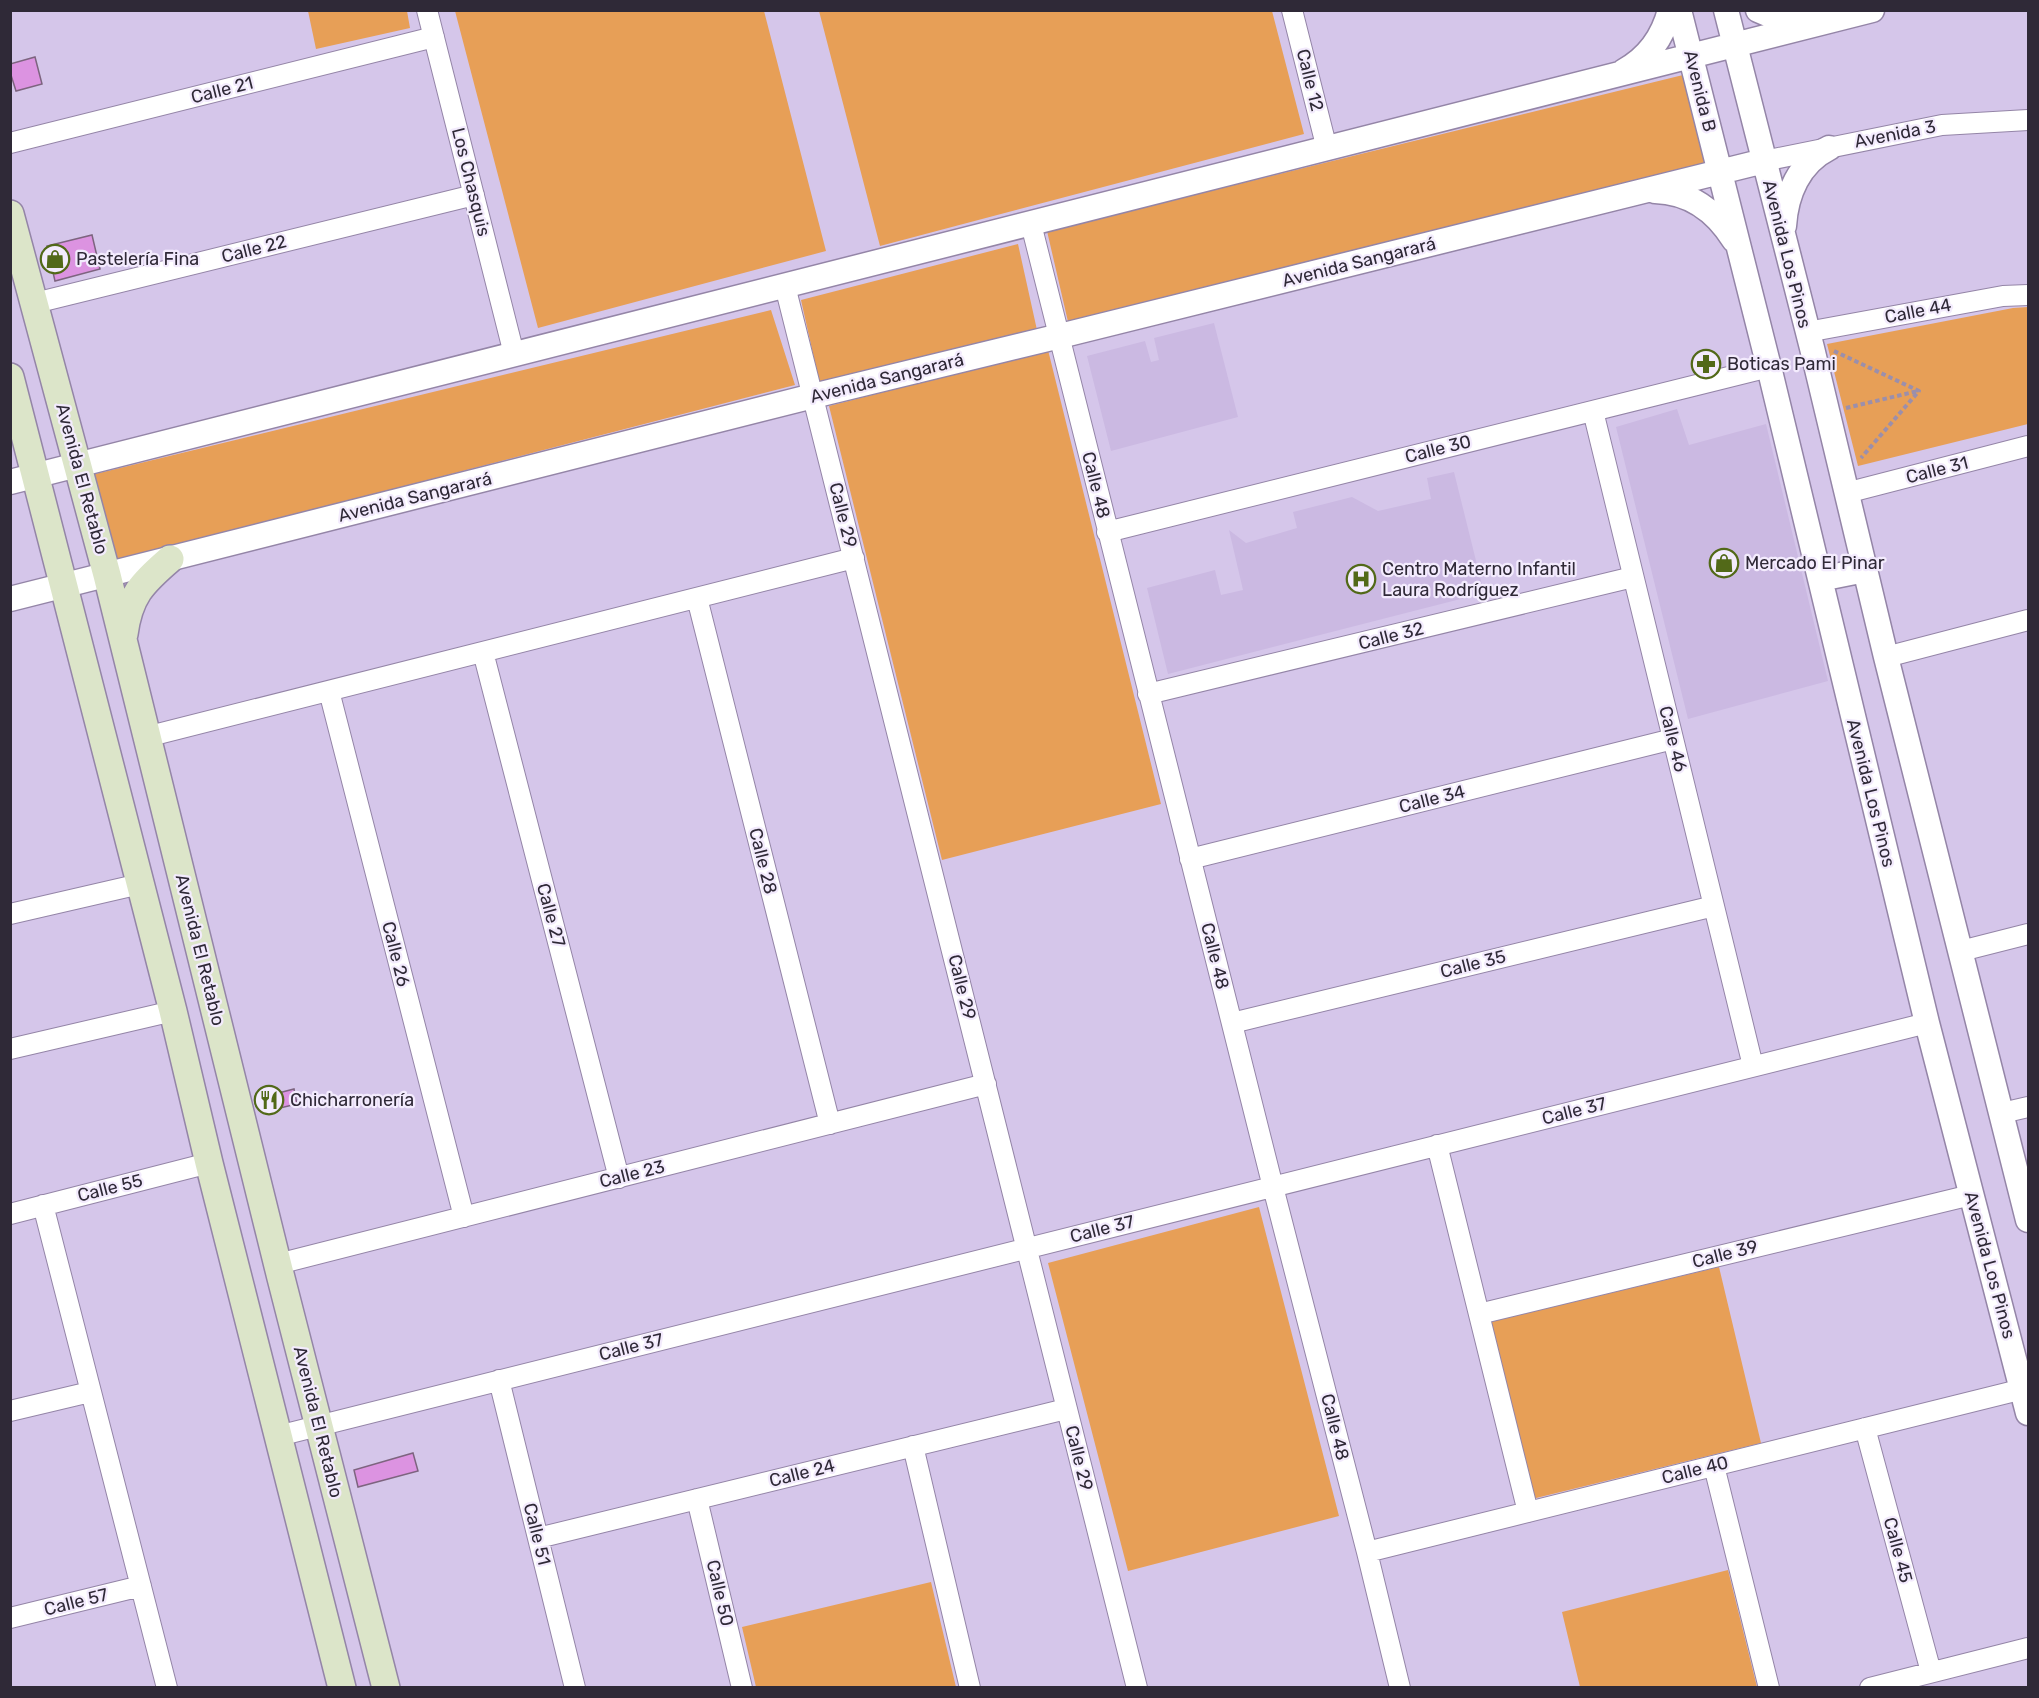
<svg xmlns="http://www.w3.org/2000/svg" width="2039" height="1698" viewBox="0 0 2039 1698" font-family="Rubik,sans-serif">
<rect width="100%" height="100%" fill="#d5c6ea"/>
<!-- built -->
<path fill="#cbb9e2" d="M1214,323L1238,417L1111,451L1087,356L1145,341L1151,362L1159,360L1154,338Z
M1677,409L1689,445L1766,424L1828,681L1688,719L1616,427Z
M1454,472L1484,593L1168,674L1147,588L1215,570L1221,595L1243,590L1229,530L1246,543L1297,528L1293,512L1352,497L1378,511L1431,499L1427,478Z"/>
<!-- green -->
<path fill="#e79f57" d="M308,11H407L410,28L316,49Z
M455,11H764L826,251L538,328Z
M819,11H1272L1304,134L880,246Z
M1683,75L1705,165L1069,326L1047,231Z
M1018,244L1037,330L820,385L801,300Z
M2028,307V424L1858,466L1827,344L2013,308Z
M771,310L795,385L115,561L91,475Z
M1048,350L1161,804L942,860L829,406Z
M1259,1207L1339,1516L1128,1571L1048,1263Z
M1719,1267L1761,1443L1532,1499L1490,1322Z
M1728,1570L1757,1687H1580L1562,1612Z
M931,1582L956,1687H756L742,1627Z"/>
<!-- building -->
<path fill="#dc93e1" stroke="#7d647f" stroke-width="1.5" d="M35,57L42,84L16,91L10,72V64Z
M92,235L100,269L55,281L47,246Z
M294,1089L297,1104L267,1111L263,1097Z
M413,1453L418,1471L358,1487L354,1470Z"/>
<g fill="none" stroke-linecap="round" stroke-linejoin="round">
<!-- minor casing -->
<g stroke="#9485a7" stroke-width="22">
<path id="minor" d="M427,10L514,354
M1292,10L1327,149
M10,143L434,37
M1764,161L1942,125L2028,120
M1031,224L1273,1187L1367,1552L1400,1688
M785,286L1137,1688
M35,303L474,195
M1807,332L2003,296L2028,295
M1593,411L1753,1066
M1846,493L2028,446
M1107,532L1769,367
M697,598L830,1124
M483,652L619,1178
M1886,657L2028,620
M329,691L464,1217
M1148,694L1633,577
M146,737L854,558
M1190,859L1673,739
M10,914L140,884
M1961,951L2028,934
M1232,1023L1714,906
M10,1049L173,1011
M2002,1113L2028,1107
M1437,1145L1528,1512
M43,1205L167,1688
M10,1214L209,1163
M278,1264L986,1084
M1479,1314L1971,1195
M499,1380L575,1688
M10,1411L90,1392
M1865,1428L1931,1672
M278,1436L1927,1023
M913,1446L970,1688
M1714,1466L1769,1688
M697,1499L742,1688
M538,1538L1066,1409
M1367,1552L2023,1389
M10,1618L141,1586
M1870,1688L2028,1648"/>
</g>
<!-- tertiary casing -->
<g stroke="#9485a7" stroke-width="27">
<path id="tertiary" d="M1679,10L1769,367L1927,1023L2028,1413
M1726,10L1812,348L1886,657L2028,1220
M1758,10L1779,19L1808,22
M1624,71C1648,58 1663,37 1670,10
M1655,191C1689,192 1716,211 1734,240
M1784,226C1786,194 1799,163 1829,148
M10,482L1872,10
M1820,579L1865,570
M10,599L813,396L1060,336L1764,161"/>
</g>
<!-- secondary casing -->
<g stroke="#9485a7" stroke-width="30">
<path id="secondary" d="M10,214L107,575L281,1278L386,1688
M10,377L173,1011L209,1163L342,1688
M124,634C129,596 142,583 170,559"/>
</g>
<!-- path -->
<path stroke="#9b8fac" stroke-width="4" stroke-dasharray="4.5 3" stroke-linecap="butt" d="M1834,351L1919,391L1861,458
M1846,408L1918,391"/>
<!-- minor -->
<use href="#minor" stroke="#fff" stroke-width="20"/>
<!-- tertiary -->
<use href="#tertiary" stroke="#fff" stroke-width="24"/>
<!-- secondary -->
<use href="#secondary" stroke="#dce5c9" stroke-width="27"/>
</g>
<!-- icons -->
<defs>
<g id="shop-ring" transform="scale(1.5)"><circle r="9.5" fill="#f3ebfd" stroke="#526918" stroke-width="1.5"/><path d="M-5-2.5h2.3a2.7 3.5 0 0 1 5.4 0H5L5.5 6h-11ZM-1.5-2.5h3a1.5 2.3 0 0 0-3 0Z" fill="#526918"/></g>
<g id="pharmacy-ring" transform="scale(1.5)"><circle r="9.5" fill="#f3ebfd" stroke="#526918" stroke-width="1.5"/><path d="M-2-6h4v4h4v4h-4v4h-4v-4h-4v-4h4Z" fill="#526918"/></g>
<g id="hospital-ring" transform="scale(1.5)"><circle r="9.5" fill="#f3ebfd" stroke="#526918" stroke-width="1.5"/><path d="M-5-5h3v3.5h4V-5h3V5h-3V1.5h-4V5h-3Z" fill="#526918"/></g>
<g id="restaurant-ring" transform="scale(1.5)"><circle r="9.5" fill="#f3ebfd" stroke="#526918" stroke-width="1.5"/><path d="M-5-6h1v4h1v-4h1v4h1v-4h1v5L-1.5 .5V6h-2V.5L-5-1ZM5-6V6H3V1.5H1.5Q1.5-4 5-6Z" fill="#526918"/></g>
</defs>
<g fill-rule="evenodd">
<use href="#shop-ring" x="55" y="259"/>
<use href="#pharmacy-ring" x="1706" y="364"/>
<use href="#shop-ring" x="1724" y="563"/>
<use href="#hospital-ring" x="1361" y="579"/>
<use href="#restaurant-ring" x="269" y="1100"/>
</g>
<g text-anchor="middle" stroke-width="4.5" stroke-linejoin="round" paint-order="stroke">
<!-- street labels -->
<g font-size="18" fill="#2f2937" stroke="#f3ebfd">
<text transform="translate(1310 80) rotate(76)" y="6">Calle 12</text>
<text transform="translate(222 90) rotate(-14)" y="6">Calle 21</text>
<text transform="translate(1700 91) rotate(76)" y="6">Avenida B</text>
<text transform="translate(1895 134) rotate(-11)" y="6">Avenida 3</text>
<text transform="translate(471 182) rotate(76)" y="6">Los Chasquis</text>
<text transform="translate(254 249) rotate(-14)" y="6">Calle 22</text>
<text transform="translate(1787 254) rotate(76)" y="6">Avenida Los Pinos</text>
<text transform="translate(1359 262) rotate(-14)" y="6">Avenida Sangarará</text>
<text transform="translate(1918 311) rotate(-11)" y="6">Calle 44</text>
<text transform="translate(887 378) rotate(-14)" y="6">Avenida Sangarará</text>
<text transform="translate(1438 449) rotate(-14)" y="6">Calle 30</text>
<text transform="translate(1937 470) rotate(-14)" y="6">Calle 31</text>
<text transform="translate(82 479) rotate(75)" y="6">Avenida El Retablo</text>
<text transform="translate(1096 485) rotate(76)" y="6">Calle 48</text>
<text transform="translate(415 497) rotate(-14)" y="6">Avenida Sangarará</text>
<text transform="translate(843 515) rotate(76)" y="6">Calle 29</text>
<text transform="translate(1391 636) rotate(-14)" y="6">Calle 32</text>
<text transform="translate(1673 739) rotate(76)" y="6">Calle 46</text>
<text transform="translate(1871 793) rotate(76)" y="6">Avenida Los Pinos</text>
<text transform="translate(1432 799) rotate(-14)" y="6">Calle 34</text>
<text transform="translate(763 861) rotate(76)" y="6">Calle 28</text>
<text transform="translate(551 915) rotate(75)" y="6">Calle 27</text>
<text transform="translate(200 950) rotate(76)" y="6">Avenida El Retablo</text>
<text transform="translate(396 954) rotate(76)" y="6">Calle 26</text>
<text transform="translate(1215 956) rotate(76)" y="6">Calle 48</text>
<text transform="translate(1473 964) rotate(-14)" y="6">Calle 35</text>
<text transform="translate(962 987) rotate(76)" y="6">Calle 29</text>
<text transform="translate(1574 1111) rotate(-14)" y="6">Calle 37</text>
<text transform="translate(632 1174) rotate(-14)" y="6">Calle 23</text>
<text transform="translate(110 1188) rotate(-14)" y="6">Calle 55</text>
<text transform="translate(1102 1229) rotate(-14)" y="6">Calle 37</text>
<text transform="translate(1725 1254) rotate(-14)" y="6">Calle 39</text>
<text transform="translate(1990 1265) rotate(75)" y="6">Avenida Los Pinos</text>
<text transform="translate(631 1347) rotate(-14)" y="6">Calle 37</text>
<text transform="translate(318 1422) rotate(76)" y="6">Avenida El Retablo</text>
<text transform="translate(1335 1427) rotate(76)" y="6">Calle 48</text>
<text transform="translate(1079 1458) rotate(76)" y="6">Calle 29</text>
<text transform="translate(1695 1470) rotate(-14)" y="6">Calle 40</text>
<text transform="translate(802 1473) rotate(-14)" y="6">Calle 24</text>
<text transform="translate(537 1534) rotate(76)" y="6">Calle 51</text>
<text transform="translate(1898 1550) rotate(75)" y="6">Calle 45</text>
<text transform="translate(720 1593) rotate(77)" y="6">Calle 50</text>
<text transform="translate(76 1602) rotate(-14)" y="6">Calle 57</text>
</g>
<!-- poi labels -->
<g font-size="18" fill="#2f2937" stroke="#f3ebfd" text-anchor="start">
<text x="76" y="265">Pastelería Fina</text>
<text x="1727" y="370">Boticas Pami</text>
<text x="1745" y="569">Mercado El Pinar</text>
<text x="1382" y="575">Centro Materno Infantil<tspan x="1382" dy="21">Laura Rodríguez</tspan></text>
<text x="290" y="1106">Chicharronería</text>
</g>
</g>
<!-- border -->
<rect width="2039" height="1698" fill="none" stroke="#2f2937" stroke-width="24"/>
</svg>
